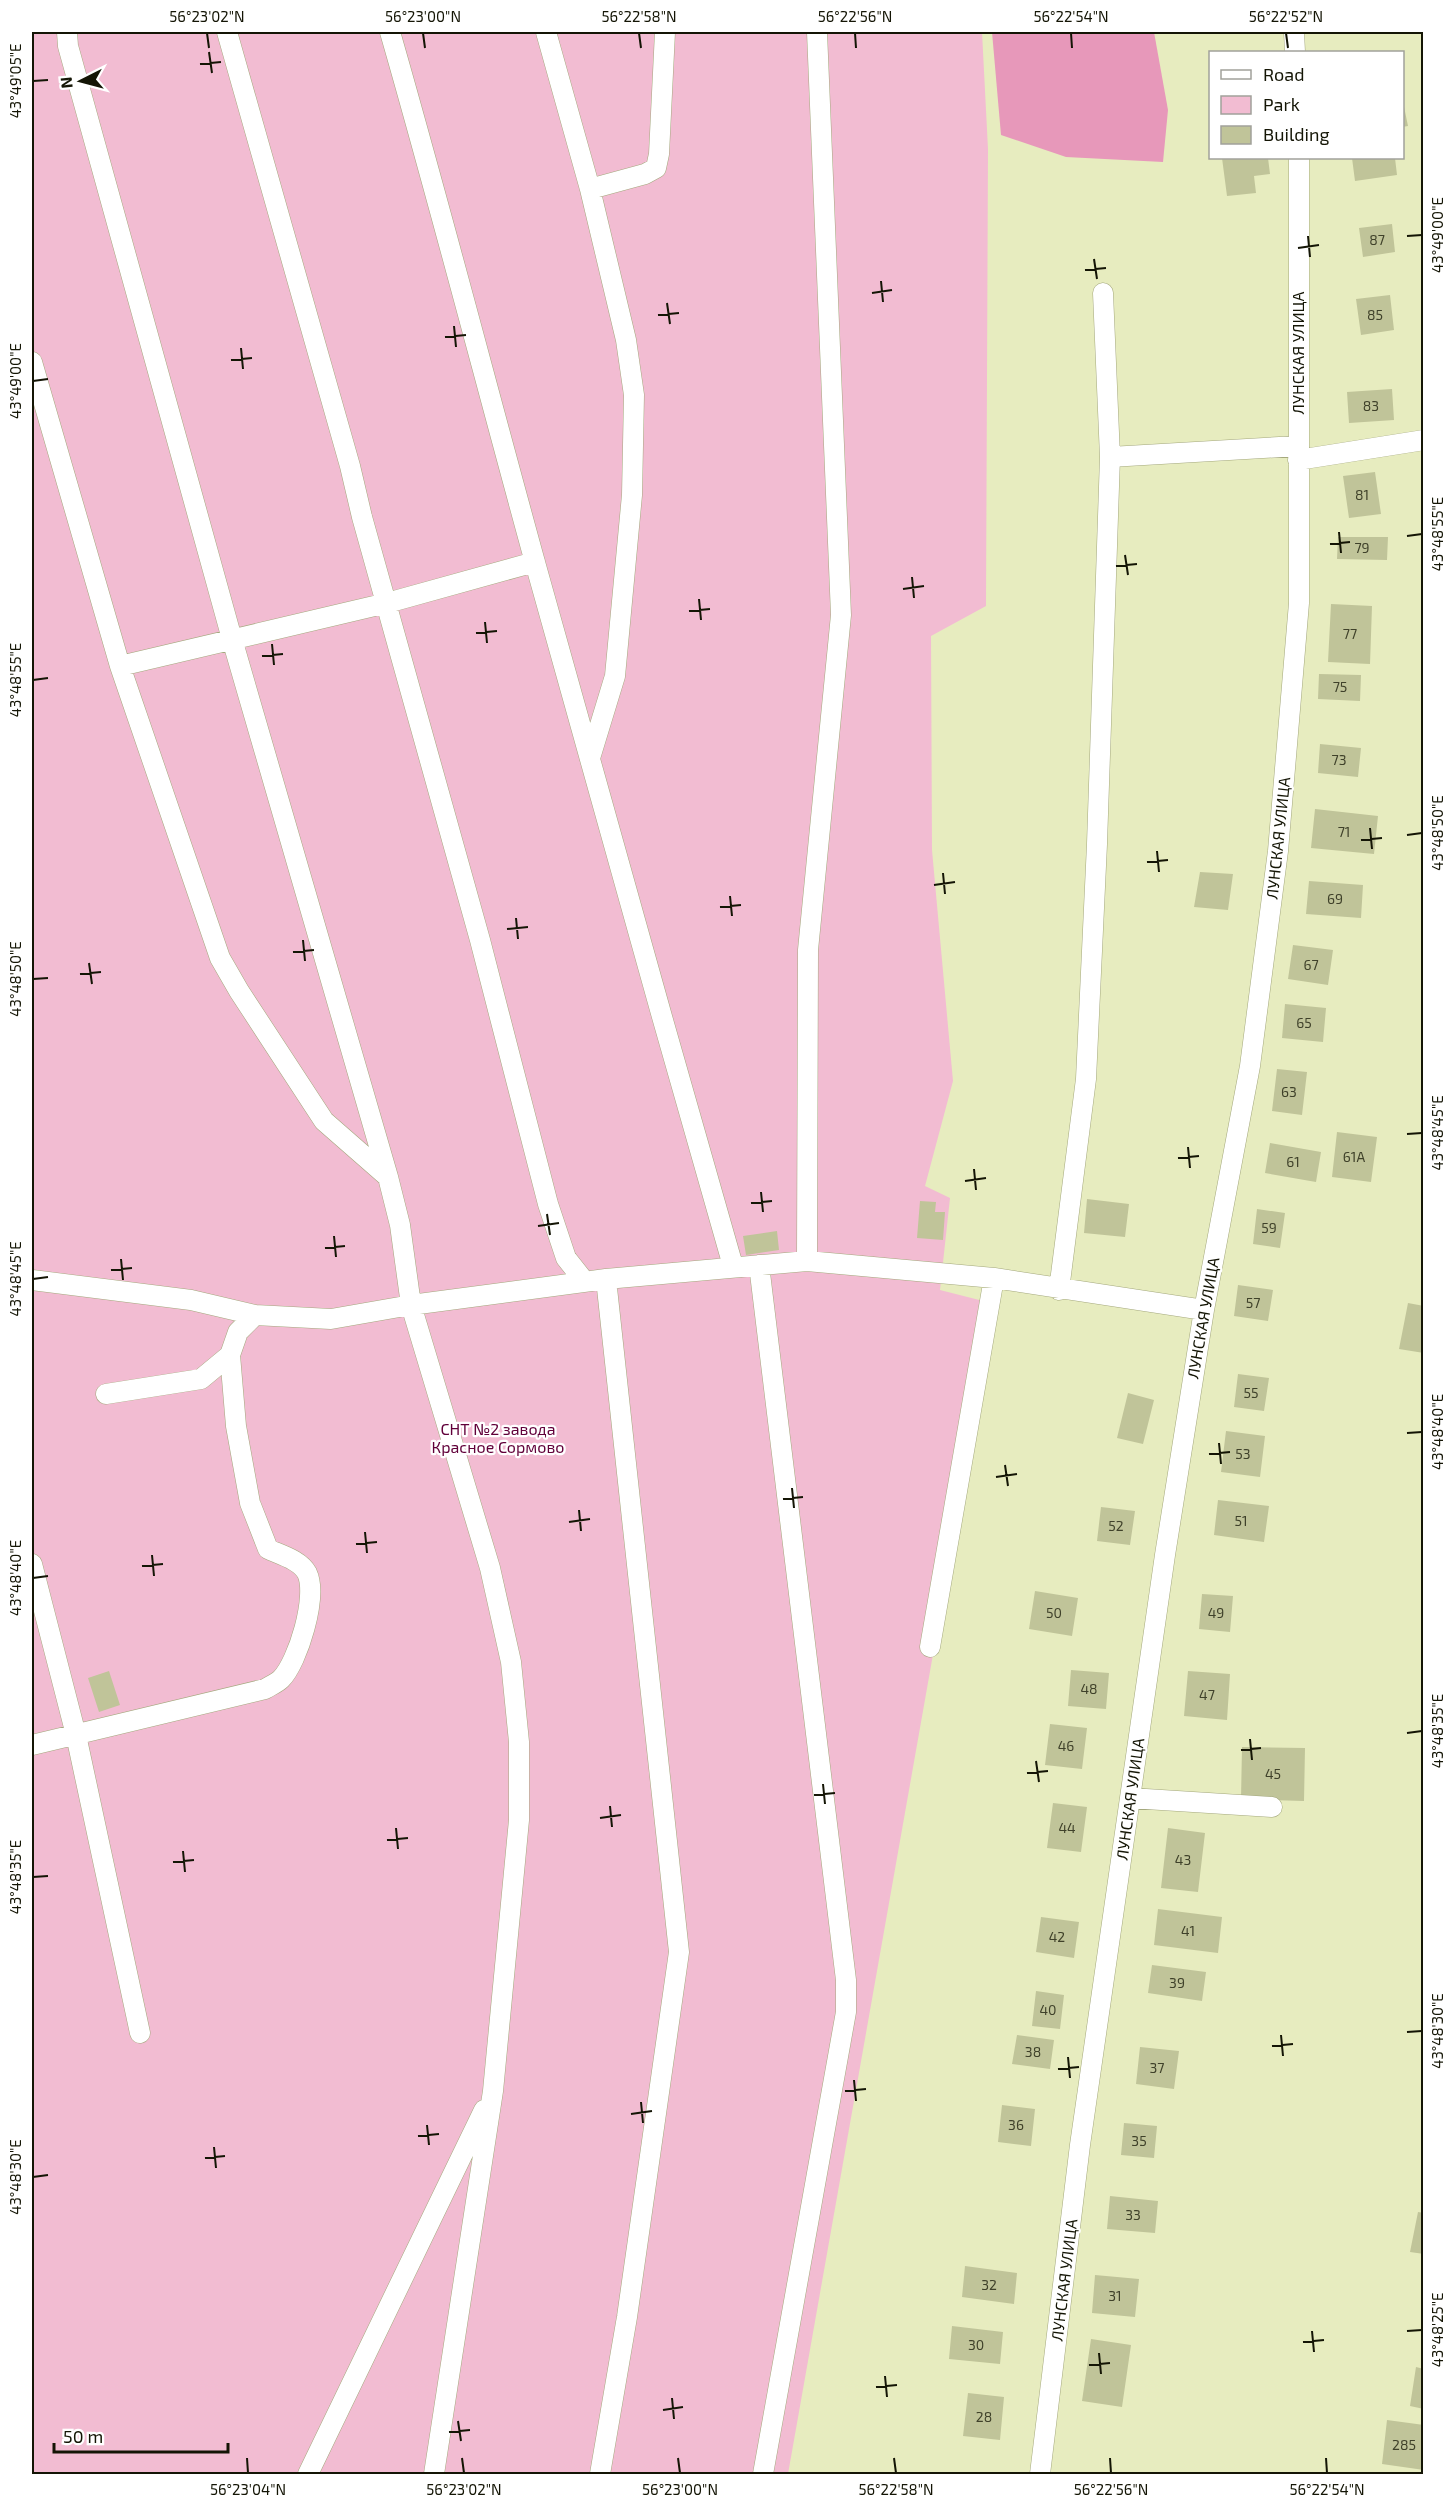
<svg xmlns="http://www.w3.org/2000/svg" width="1455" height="2506" viewBox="0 0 1455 2506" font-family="'Exo 2',sans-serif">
<rect width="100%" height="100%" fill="#e7ecbf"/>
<!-- green -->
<path fill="#f2bcd2" d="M32,32H982L988,149L986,606L931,636L932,850L953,1081L925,1186L950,1198L940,1290L995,1304L788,2474H32Z"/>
<!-- forest -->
<path fill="#e798ba" d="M992,32H1154L1168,110L1163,162L1066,157L1001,135Z"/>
<!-- building -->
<path fill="#c0c499" d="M1402,97L1408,126L1402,127Z
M1222,158H1268L1270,174L1254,176L1256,193L1227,196Z
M1352,158H1395L1397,175L1355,181Z
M1392,224L1395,252L1363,257L1359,228Z
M1390,295L1394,330L1361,335L1356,299Z
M1392,389L1394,420L1349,423L1347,392Z
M1375,472L1381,514L1349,518L1343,476Z
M1338,537H1388L1387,560L1337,559Z
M1331,604L1372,606L1370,664L1328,662Z
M1319,674L1361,675L1360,701L1318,699Z
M1320,744L1361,748L1358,777L1318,773Z
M1315,809L1378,816L1374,854L1311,848Z
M1200,872L1233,874L1228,910L1194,907Z
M1309,881L1363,885L1361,918L1306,914Z
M1293,945L1333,950L1328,985L1288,979Z
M1285,1004L1326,1008L1323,1042L1282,1038Z
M1277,1069L1307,1072L1302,1115L1272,1111Z
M1337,1132L1377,1137L1371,1182L1332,1177Z
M1270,1143L1321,1152L1316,1182L1265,1173Z
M1087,1199L1129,1204L1125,1237L1084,1233Z
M920,1201L936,1202L935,1212H945L943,1240L917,1238Z
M1257,1209L1285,1213L1280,1248L1253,1244Z
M777,1231L779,1250L746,1255L743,1236Z
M1238,1285L1273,1290L1268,1321L1234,1316Z
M1408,1303L1424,1306V1353L1399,1349Z
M1238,1374L1269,1378L1264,1411L1234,1407Z
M1128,1393L1154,1400L1143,1444L1117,1438Z
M1226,1431L1265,1436L1260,1477L1221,1472Z
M1218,1500L1269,1506L1264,1542L1214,1535Z
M1101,1507L1135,1511L1130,1545L1097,1541Z
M1035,1591L1078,1598L1072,1636L1029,1629Z
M1202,1594L1233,1596L1230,1632L1199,1629Z
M1071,1670L1109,1673L1106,1709L1068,1706Z
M109,1671L120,1705L99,1712L88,1678Z
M1188,1671L1230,1674L1227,1720L1184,1716Z
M1050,1724L1087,1728L1082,1769L1045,1765Z
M1242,1747L1305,1748L1304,1801L1241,1799Z
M1053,1803L1087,1807L1081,1852L1047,1848Z
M1168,1828L1205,1833L1198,1892L1161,1888Z
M1158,1909L1222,1917L1218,1953L1154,1945Z
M1041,1917L1079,1922L1074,1958L1036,1952Z
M1152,1965L1206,1972L1202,2001L1148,1993Z
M1036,1991L1064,1995L1060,2029L1032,2026Z
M1017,2035L1054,2040L1050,2069L1012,2064Z
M1140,2047L1179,2051L1174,2089L1136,2084Z
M1002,2105L1035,2109L1031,2146L998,2142Z
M1124,2123L1157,2126L1154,2158L1121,2155Z
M1110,2196L1158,2201L1155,2233L1107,2229Z
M1418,2212L1424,2213V2254L1410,2252Z
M965,2266L1017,2273L1014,2304L962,2297Z
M1095,2275L1139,2279L1135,2317L1092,2313Z
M952,2326L1003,2332L1000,2364L949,2359Z
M1091,2339L1131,2345L1122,2407L1082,2401Z
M1416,2367L1424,2369V2409L1410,2406Z
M968,2393L1004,2397L1000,2440L963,2436Z
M1387,2420L1424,2425V2470L1382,2464Z"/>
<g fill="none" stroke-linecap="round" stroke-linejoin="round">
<!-- street casing -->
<g stroke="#a4a87d" stroke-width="21">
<path id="street" d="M67,32L68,46L232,639L388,1177L400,1225L411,1305L490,1568L511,1662L519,1742V1820L493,2091L434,2474
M227,32L350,466L362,517L480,940L548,1204L566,1258L585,1282
M390,32C441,209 487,388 536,566C601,800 666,1033 733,1266
M546,32L590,189L626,340L634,395L632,495L615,676L590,758
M1294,32L1295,52
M590,189L645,174L656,168L659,154L665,32
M32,362L120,666L220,958L239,991L324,1121L388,1177
M1110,457L1298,446
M1298,460L1424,440
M120,666L387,603L535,562
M807,1261L808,950L841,615L817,32
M759,1265L846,1980V2012L763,2474
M32,1280L191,1300L255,1315L331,1319L411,1305L606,1279L807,1261L994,1278L1204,1310
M1059,1290L1086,1079L1097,844L1110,457L1103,293
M106,1394L201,1379L230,1355
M32,1564L76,1735L140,2033
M930,1647L994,1278
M32,1745L265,1689C270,1686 277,1683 281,1679C298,1662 318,1596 307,1573C300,1560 281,1555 268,1549L250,1503L236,1426L230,1355L238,1332L255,1315
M1130,1798L1272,1807
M308,2474L484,2110
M600,2474L627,2317L679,1952L606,1279
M1040,2474L1080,2145L1165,1555L1204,1310L1250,1066L1278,851L1299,603V158"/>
</g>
<!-- street -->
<use href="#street" stroke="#fff" stroke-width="20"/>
</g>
<!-- ticks -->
<path fill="none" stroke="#141505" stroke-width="2" d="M207,33L209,48M423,33L425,48M639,33L641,48M855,33L856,48M1071,33L1072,48M1286,33L1288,48M209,52L212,73M200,64L221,62M33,81L48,80M1308,236L1310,257M1407,236L1422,235M1298,248L1319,245M1094,259L1097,279M1085,270L1106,268M881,281L883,302M872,293L892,290M667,303L670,324M658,315L679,313M454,326L456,347M445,337L466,335M241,348L243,369M231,360L252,358M33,381L48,379M1339,532L1341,553M1407,536L1422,534M1330,544L1350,542M1125,555L1128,575M1116,566L1137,564M912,577L914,598M903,589L924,586M699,599L701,620M689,611L710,609M485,622L487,643M476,633L497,631M272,644L274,665M262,656L283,654M33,680L48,678M1370,828L1372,849M1407,835L1422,833M1361,840L1382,838M1157,851L1159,872M1147,862L1168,860M943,873L945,894M934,885L955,882M730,896L732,916M720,907L741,905M516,918L518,939M507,929L528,927M303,940L305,961M293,952L314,950M89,963L92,984M80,974L101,972M33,979L48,978M1407,1134L1422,1133M1188,1147L1190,1168M1178,1158L1199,1156M974,1169L976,1190M965,1181L986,1178M761,1192L763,1212M751,1203L772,1201M547,1214L550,1235M538,1226L559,1223M334,1236L336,1257M325,1248L345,1246M121,1259L123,1280M111,1270L132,1268M33,1279L48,1277M1407,1433L1422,1432M1219,1443L1221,1464M1209,1454L1230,1452M1005,1465L1008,1486M996,1477L1017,1474M792,1488L794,1508M783,1499L803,1497M579,1510L581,1531M569,1522L590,1519M365,1532L367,1553M356,1544L377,1542M152,1555L154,1576M142,1566L163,1564M33,1578L48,1576M1407,1733L1422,1731M1250,1739L1252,1760M1241,1750L1261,1748M1036,1761L1039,1782M1027,1773L1048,1771M823,1784L825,1804M814,1795L835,1793M610,1806L612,1827M600,1818L621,1815M396,1828L398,1849M387,1840L408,1838M183,1851L185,1872M173,1862L194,1860M33,1877L48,1876M1407,2032L1422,2031M1281,2035L1283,2056M1272,2046L1293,2044M1068,2057L1070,2078M1058,2069L1079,2067M854,2080L856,2101M845,2091L866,2089M641,2102L643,2123M631,2114L652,2111M427,2125L429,2145M418,2136L439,2134M214,2147L216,2168M205,2158L225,2156M33,2177L48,2175M1312,2331L1314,2352M1407,2331L1422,2330M1303,2342L1324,2340M1099,2353L1101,2374M1089,2365L1110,2363M885,2376L887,2397M876,2387L897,2385M672,2398L674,2419M663,2410L683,2407M458,2421L461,2441M449,2432L470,2430M247,2458L248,2473M462,2458L464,2473M678,2458L680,2473M894,2458L896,2473M1110,2458L1111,2473M1326,2458L1327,2473"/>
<g text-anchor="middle" stroke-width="4.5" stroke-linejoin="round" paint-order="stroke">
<!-- number labels -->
<g font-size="14" fill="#3f412a">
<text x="1377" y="245">87</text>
<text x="1375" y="320">85</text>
<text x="1371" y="411">83</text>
<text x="1362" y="500">81</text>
<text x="1362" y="553">79</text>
<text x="1350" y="639">77</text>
<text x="1340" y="692">75</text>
<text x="1339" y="765">73</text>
<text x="1344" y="837">71</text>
<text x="1335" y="904">69</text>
<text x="1311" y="970">67</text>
<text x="1304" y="1028">65</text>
<text x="1289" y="1097">63</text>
<text x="1354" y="1162">61А</text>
<text x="1293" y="1167">61</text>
<text x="1269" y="1233">59</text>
<text x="1253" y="1308">57</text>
<text x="1251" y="1398">55</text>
<text x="1243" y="1459">53</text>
<text x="1241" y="1526">51</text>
<text x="1116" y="1531">52</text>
<text x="1054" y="1618">50</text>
<text x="1216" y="1618">49</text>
<text x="1089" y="1694">48</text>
<text x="1207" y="1700">47</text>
<text x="1066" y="1751">46</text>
<text x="1273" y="1779">45</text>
<text x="1067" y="1833">44</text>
<text x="1183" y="1865">43</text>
<text x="1188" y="1936">41</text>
<text x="1057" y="1942">42</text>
<text x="1177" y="1988">39</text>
<text x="1048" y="2015">40</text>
<text x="1033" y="2057">38</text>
<text x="1157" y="2073">37</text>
<text x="1016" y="2130">36</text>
<text x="1139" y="2146">35</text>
<text x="1133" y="2220">33</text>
<text x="989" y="2290">32</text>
<text x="1115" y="2301">31</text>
<text x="976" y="2350">30</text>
<text x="984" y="2422">28</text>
<text x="1404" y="2450">285</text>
</g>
<!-- street labels -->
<g font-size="16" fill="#141505" stroke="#fff">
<text transform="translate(1298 353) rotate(-90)" y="6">ЛУНСКАЯ УЛИЦА</text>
<text transform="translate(1278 838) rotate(-84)" y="6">ЛУНСКАЯ УЛИЦА</text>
<text transform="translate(1203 1318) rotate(-80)" y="6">ЛУНСКАЯ УЛИЦА</text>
<text transform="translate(1130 1799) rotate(-82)" y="6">ЛУНСКАЯ УЛИЦА</text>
<text transform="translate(1064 2280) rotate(-83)" y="6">ЛУНСКАЯ УЛИЦА</text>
</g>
<!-- park labels -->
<g font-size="16" fill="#61003a" stroke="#fff">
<text x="498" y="1435">СНТ №2 завода<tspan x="498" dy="18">Красное Сормово</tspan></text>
</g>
</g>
<!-- border -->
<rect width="1455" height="2506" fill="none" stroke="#ffffff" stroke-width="66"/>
<!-- legend -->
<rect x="1209" y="51" width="195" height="108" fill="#ffffff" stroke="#a1a19b" stroke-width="1.5"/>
<rect x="1221" y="70" width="30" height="9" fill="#ffffff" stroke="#a1a19b" stroke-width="1.5"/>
<text x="1263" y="81" font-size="18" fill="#141505">Road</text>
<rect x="1221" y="96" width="30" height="18" fill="#f2bcd2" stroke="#a1a19b" stroke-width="1.5"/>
<text x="1263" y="111" font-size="18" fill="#141505">Park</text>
<rect x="1221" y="126" width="30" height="18" fill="#c0c499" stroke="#a1a19b" stroke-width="1.5"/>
<text x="1263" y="141" font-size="18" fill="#141505">Building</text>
<!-- north arrow -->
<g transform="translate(81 81) rotate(264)" stroke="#ffffff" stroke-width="4.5" paint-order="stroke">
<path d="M0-4.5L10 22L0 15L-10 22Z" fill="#141505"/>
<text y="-9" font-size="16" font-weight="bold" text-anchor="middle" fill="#141505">N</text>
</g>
<!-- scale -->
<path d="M54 2443v9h174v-9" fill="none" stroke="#141505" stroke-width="3"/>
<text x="63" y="2443" font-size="18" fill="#141505" stroke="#ffffff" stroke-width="4.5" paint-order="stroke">50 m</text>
<rect x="33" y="33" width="1389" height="2440" fill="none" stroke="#141505" stroke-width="2"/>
<g font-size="15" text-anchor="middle" fill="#141505">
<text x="207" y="22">56°23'02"N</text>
<text x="423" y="22">56°23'00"N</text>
<text x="639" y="22">56°22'58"N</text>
<text x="855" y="22">56°22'56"N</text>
<text x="1071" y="22">56°22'54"N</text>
<text x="1286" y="22">56°22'52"N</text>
<text transform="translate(16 81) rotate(-90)" y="5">43°49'05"E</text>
<text transform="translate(1438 235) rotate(-90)" y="5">43°49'00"E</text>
<text transform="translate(16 381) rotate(-90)" y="5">43°49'00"E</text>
<text transform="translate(1438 534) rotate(-90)" y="5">43°48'55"E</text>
<text transform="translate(16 680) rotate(-90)" y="5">43°48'55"E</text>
<text transform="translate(1438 833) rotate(-90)" y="5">43°48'50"E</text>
<text transform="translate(16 979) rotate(-90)" y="5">43°48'50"E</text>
<text transform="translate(1438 1133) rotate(-90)" y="5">43°48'45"E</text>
<text transform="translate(16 1279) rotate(-90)" y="5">43°48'45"E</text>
<text transform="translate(1438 1432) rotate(-90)" y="5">43°48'40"E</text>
<text transform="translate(16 1578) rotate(-90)" y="5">43°48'40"E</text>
<text transform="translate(1438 1731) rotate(-90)" y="5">43°48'35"E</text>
<text transform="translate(16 1877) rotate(-90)" y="5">43°48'35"E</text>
<text transform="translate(1438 2031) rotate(-90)" y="5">43°48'30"E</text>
<text transform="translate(16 2177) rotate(-90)" y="5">43°48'30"E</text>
<text transform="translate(1438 2330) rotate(-90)" y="5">43°48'25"E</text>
<text x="248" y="2495">56°23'04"N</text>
<text x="464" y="2495">56°23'02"N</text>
<text x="680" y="2495">56°23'00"N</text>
<text x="896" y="2495">56°22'58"N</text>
<text x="1111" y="2495">56°22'56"N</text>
<text x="1327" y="2495">56°22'54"N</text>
</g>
</svg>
